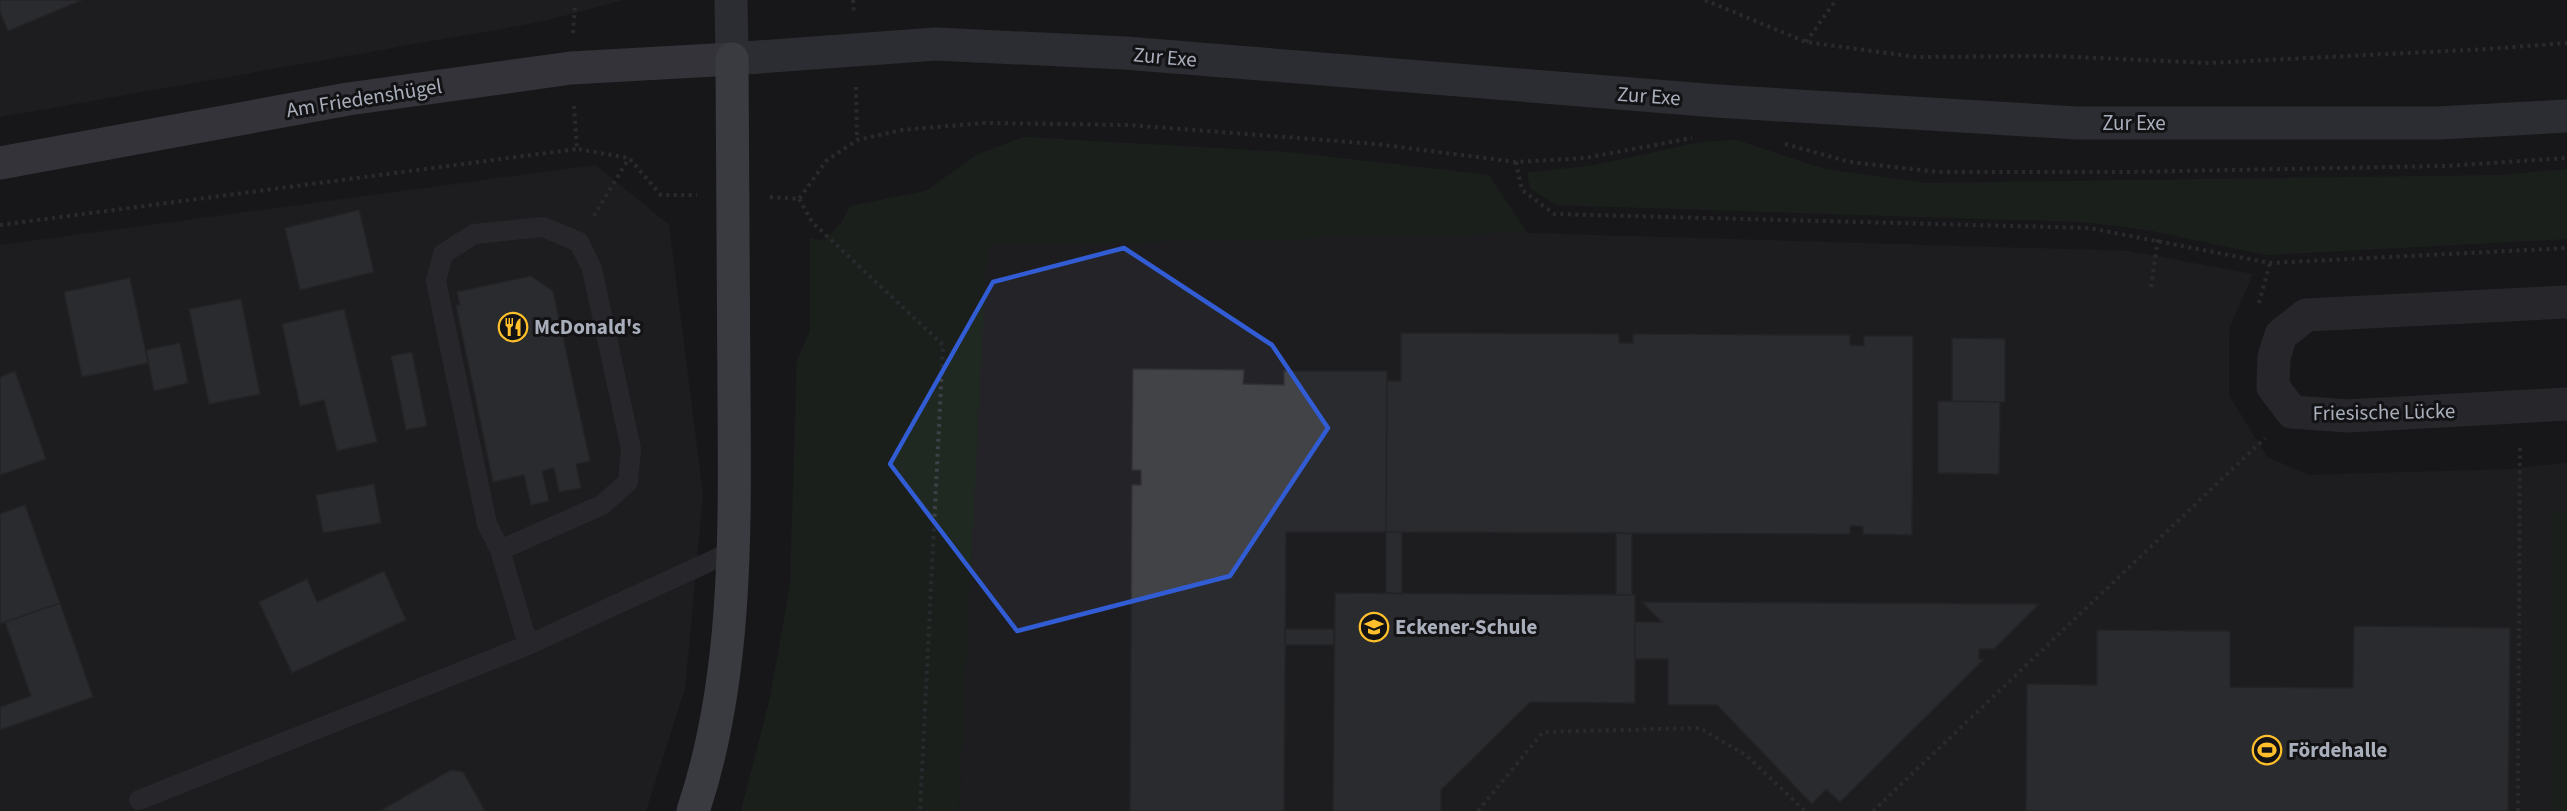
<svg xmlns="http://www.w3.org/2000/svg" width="2567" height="811" viewBox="0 0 2567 811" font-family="'Source Sans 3',sans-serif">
<rect width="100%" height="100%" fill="#18181a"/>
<!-- built -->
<path fill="#242428" d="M0,0H623L545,21L0,117Z
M596,165L669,225L703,495L685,688L646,811H0V245Z
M1527,233L2129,251L2253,274L2229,329V395L2267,457L2310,475L2510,469L2567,463V811H959L986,246Z"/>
<!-- green -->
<path fill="#1f2921" d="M1023,137L1287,152L1489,175L1527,233L987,246L959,811H741L770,698L790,586L797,360L810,331V238L824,241L842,222L850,206L926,191L976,155Z
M1736,140L1825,169L1925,183L2503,175L2567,169V239L2266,255L2148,230L2083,222L1556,205L1530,188L1527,173L1595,165L1701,142Z
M2552,513H2567V811H2553Z"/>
<!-- building -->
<path fill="#424347" stroke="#323237" stroke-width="1.5" d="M0,0H82L8,31L0,12Z
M359,210L374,272L300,290L285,228Z
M531,276L553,291L590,461L576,464L581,488L559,492L554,468L542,471L549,501L531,505L524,475L493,482L456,305H460L457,292Z
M130,278L148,363L82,377L64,292Z
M241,299L260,394L209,404L189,309Z
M344,309L377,442L337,451L324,400L300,406L282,324Z
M1401,333L1619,334V343H1633V334L1850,335V345L1864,346V336H1913L1912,535L1863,534V526H1850V534L1386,532L1387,381H1401Z
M1952,338L2005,339V402L1952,401Z
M180,343L188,383L154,391L146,350Z
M412,352L427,426L406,430L391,356Z
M1133,369L1244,370L1243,384L1284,385V371H1387L1386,532H1286L1284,811H1130L1132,485H1141V470H1132Z
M15,371L46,459L0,475V377Z
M1938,401L2000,402L1999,474L1938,473Z
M374,484L381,523L323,533L316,495Z
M25,505L60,603L0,624V514Z
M1386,532H1402V594L1386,593Z
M1616,533L1632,534V595H1616Z
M384,571L406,620L292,673L259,602L307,579L317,602Z
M1335,593L1635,595V703L1530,702L1441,790V811H1333Z
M1642,602L2039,604L1994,649H1979V659H1984L1840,802L1826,789L1812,804L1717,705H1668V659H1635V622H1662Z
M60,603L93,697L0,730V707L31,696L5,622Z
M2354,626L2510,628L2508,811H2026L2027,684L2097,685V630L2230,631V687L2353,688Z
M1285,629H1334V645H1285Z
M451,770L463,772L485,811H380Z"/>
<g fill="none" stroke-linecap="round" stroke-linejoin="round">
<!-- path -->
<path stroke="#3e4047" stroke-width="4" stroke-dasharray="3 4.5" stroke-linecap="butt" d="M853,0L854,14
M1705,0L1806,42L1916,57L2054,56L2208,63L2488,49L2567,43
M573,33L575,4
M1806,42L1836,0
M856,87L857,140
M574,106L577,149L629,158L661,195H697
M1785,144L1850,162L1938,172H2128L2444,166L2567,158
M1516,162L1522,190L1554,214L2089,228L2270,263L2567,248
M770,197L799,199L826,161L857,140L902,130L984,123L1129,125L1376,144L1516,162L1585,158L1692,138
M799,199L812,222L943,345L920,811
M594,216L629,158
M0,225L577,149
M2151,287L2158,239
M2259,303L2270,263
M1478,811L1543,732L1700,728L1747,756L1805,811
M1873,811L2265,438
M2518,811L2520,444"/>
<!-- lane -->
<path stroke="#3a3b42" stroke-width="20" d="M500,550L602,505L628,482L631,449L592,269L579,242L543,227L474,234L443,254L436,281L487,524L500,550L528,645
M139,800L528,645L735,550"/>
<!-- street -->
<path stroke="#3a3b42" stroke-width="33" d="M2567,302L2306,315L2281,335L2274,357L2273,387L2292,412L2348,416L2567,404"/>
<!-- secondary -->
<path stroke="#464850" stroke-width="33" d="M731,0L732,59L936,44L1125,53L1717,101L2077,123H2439L2567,116"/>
<!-- primary -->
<path stroke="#54565f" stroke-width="33" d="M0,163L348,99L571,68L732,59"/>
<!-- highway -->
<path stroke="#646771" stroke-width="33" d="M693,811C737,681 735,534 734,398C733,285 733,172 732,59"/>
</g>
<!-- marked area -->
<path d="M0 0H2567V811H0ZM1124,248L1272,345L1328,428L1230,576L1017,631L890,464L993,282Z" fill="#18181a" fill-opacity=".55" fill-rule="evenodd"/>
<path fill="none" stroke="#325cd4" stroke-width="4.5" stroke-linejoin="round" d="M1124,248L1272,345L1328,428L1230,576L1017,631L890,464L993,282Z"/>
<!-- icons -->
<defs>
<g id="restaurant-ring" transform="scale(1.5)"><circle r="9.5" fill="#131315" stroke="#ffc02b" stroke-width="1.5"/><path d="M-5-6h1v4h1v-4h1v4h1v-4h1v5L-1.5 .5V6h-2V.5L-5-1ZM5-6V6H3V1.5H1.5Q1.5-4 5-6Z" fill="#ffc02b"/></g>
<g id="school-ring" transform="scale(1.5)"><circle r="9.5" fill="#131315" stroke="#ffc02b" stroke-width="1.5"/><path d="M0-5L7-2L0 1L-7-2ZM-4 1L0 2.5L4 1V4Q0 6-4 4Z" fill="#ffc02b"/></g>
<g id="stadium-ring" transform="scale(1.5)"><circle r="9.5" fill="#131315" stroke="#ffc02b" stroke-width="1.5"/><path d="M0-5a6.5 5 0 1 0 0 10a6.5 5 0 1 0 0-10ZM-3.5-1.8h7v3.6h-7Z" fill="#ffc02b"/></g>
</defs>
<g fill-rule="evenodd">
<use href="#restaurant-ring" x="513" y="327"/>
<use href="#school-ring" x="1374" y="627"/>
<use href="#stadium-ring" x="2267" y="750"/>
</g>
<g text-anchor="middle" stroke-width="6" stroke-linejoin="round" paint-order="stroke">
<!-- street labels -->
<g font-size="21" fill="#a9aebb" stroke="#131315">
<text transform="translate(1165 57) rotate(5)" y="7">Zur Exe</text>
<text transform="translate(1649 96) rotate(4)" y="7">Zur Exe</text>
<text transform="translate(364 98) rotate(-9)" y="7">Am Friedenshügel</text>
<text x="2134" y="130">Zur Exe</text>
<text transform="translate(2384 412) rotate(-1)" y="7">Friesische Lücke</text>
</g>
<!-- poi labels -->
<g font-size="21" font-weight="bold" fill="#a9aebb" stroke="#131315" text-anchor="start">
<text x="534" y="334">McDonald's</text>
<text x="1395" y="634">Eckener-Schule</text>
<text x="2288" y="757">Fördehalle</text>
</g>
</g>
</svg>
